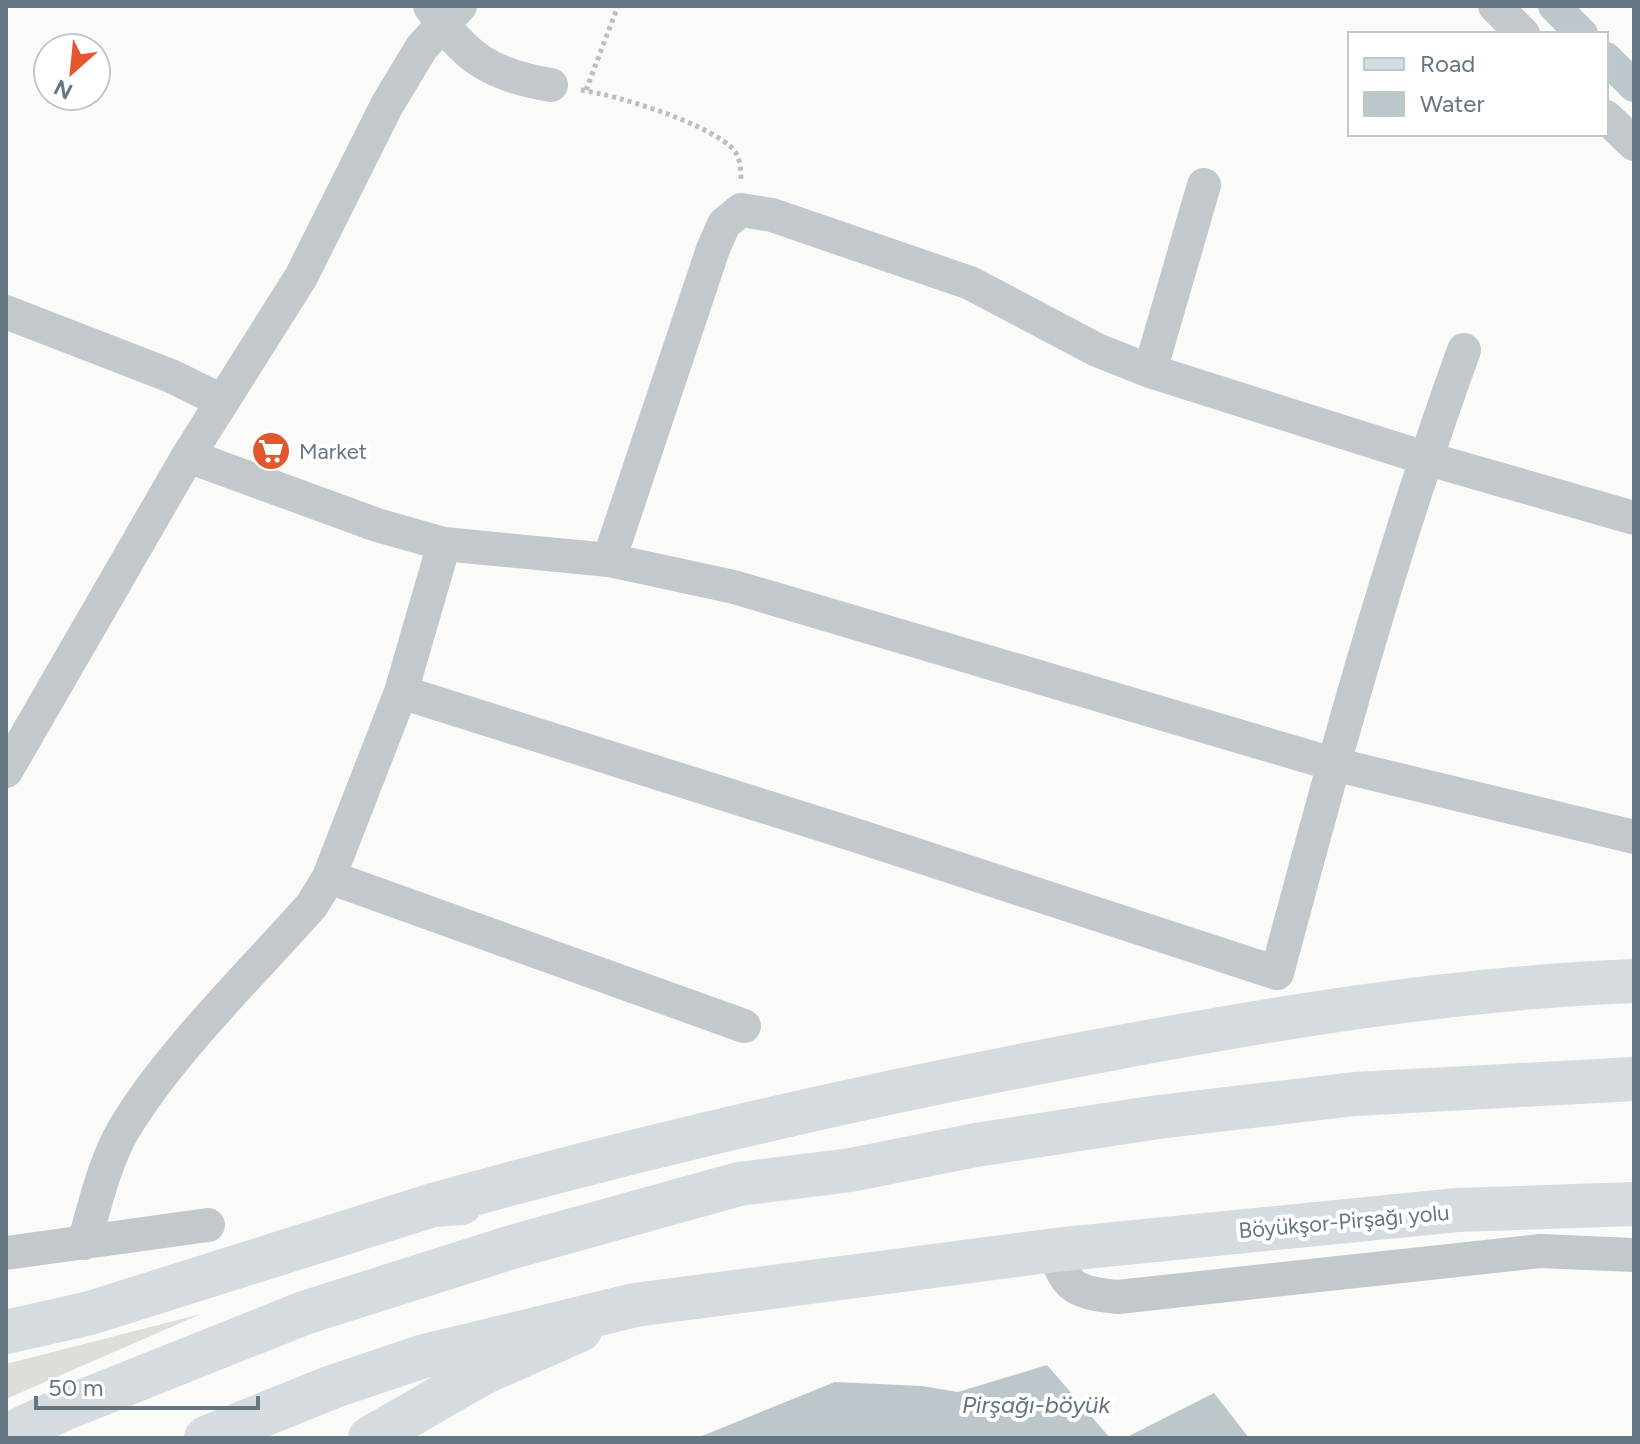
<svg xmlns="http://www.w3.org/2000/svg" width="1640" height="1444" viewBox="0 0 1640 1444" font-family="Figtree,sans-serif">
<rect width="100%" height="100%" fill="#fafaf8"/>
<!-- green -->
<path fill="#dadfd7" d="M201,1314L6,1399V1364Z"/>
<!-- water -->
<path fill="#bbc7cb" d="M1047,1365L1110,1438H697L835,1382L922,1386L958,1392Z
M1214,1393L1249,1438H1125Z"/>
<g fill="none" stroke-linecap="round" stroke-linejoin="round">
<!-- canal -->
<path stroke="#bbc7cb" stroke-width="32" d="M1554,6L1582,34
M1606,58L1634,86"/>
<!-- path -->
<path stroke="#bbbfc2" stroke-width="5" stroke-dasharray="4 4" stroke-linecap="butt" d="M581,90C620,96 700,121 730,146C740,154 741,168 741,181
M586,90L618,6"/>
<!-- minor -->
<path stroke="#c3c8cc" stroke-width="34" d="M430,6C464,57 490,75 551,85
M1495,6L1523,34
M1606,117L1634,144
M6,312L171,376L222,401
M1150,371L1204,185
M188,456L377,525L444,544L609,560L734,587L1333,764L1634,837
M609,560L713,249L724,224L741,210L772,215L970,283L1097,350L1150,371L1425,458L1634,518
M401,692L858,836L1277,973C1333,764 1390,554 1464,350
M6,771L188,456L301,277L387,105L422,47L460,6
M329,877L744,1026
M84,1243C95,1205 104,1163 124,1129C169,1053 253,972 312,905L329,877L401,692L444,544
M1055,1250C1064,1290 1080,1293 1118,1297L1540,1251L1634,1255
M6,1253L208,1225"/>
<!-- primary -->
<path stroke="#d6dbdf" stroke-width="44" d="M370,1438L483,1373L580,1330"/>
<!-- trunk -->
<path stroke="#d6dbdf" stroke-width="44" d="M433,1205C655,1143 877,1092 1104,1050C1279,1017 1456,988 1634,981
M6,1332L90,1313L433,1205L461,1203
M6,1436L61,1410L304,1313L512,1247L739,1184L851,1170L976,1145L1158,1117L1355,1094L1634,1079
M206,1438L332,1387L421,1357L635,1305L1055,1250L1457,1210L1634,1204"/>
</g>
<!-- icons -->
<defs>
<g id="supermarket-disc" transform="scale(2)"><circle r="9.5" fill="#e4572e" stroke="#fff"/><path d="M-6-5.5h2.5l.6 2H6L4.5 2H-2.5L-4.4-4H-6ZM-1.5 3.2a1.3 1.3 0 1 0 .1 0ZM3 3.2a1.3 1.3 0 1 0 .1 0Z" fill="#fff"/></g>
</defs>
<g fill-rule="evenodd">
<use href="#supermarket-disc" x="271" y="451"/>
</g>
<g text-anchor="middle" stroke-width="8" stroke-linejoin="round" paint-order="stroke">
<!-- poi labels -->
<g font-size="22" fill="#657683" stroke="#fff" text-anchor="start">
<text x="299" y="459">Market</text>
</g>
<!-- street labels -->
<g font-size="22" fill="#657683" stroke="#fff">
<text transform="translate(1344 1221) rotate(-5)" y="8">Böyükşor-Pirşağı yolu</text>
</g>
<!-- water labels -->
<g font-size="24" font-style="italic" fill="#60757c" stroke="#fff">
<text x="1036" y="1413">Pirşağı-böyük</text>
</g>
</g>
<!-- border -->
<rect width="1640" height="1444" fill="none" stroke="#657683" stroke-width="16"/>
<!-- legend -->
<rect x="1348" y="32" width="260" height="104" fill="#ffffff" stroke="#c1c8cd" stroke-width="2"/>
<rect x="1364" y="58" width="40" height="12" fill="#d6dbdf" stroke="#c1c8cd" stroke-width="2"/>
<text x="1420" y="72" font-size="24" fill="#657683">Road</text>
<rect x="1364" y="92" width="40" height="24" fill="#bbc7cb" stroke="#c1c8cd" stroke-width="2"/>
<text x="1420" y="112" font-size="24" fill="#657683">Water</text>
<!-- north arrow -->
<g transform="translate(72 72) rotate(207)"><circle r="38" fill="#ffffff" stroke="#c1c8cd" stroke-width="2"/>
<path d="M0-6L14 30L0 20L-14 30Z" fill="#e4572e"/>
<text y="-12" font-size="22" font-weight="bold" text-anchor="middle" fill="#657683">N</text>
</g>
<!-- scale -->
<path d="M36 1396v12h222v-12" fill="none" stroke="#657683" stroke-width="4"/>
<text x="48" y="1396" font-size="24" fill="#657683" stroke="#ffffff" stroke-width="6" paint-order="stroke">50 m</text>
</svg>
